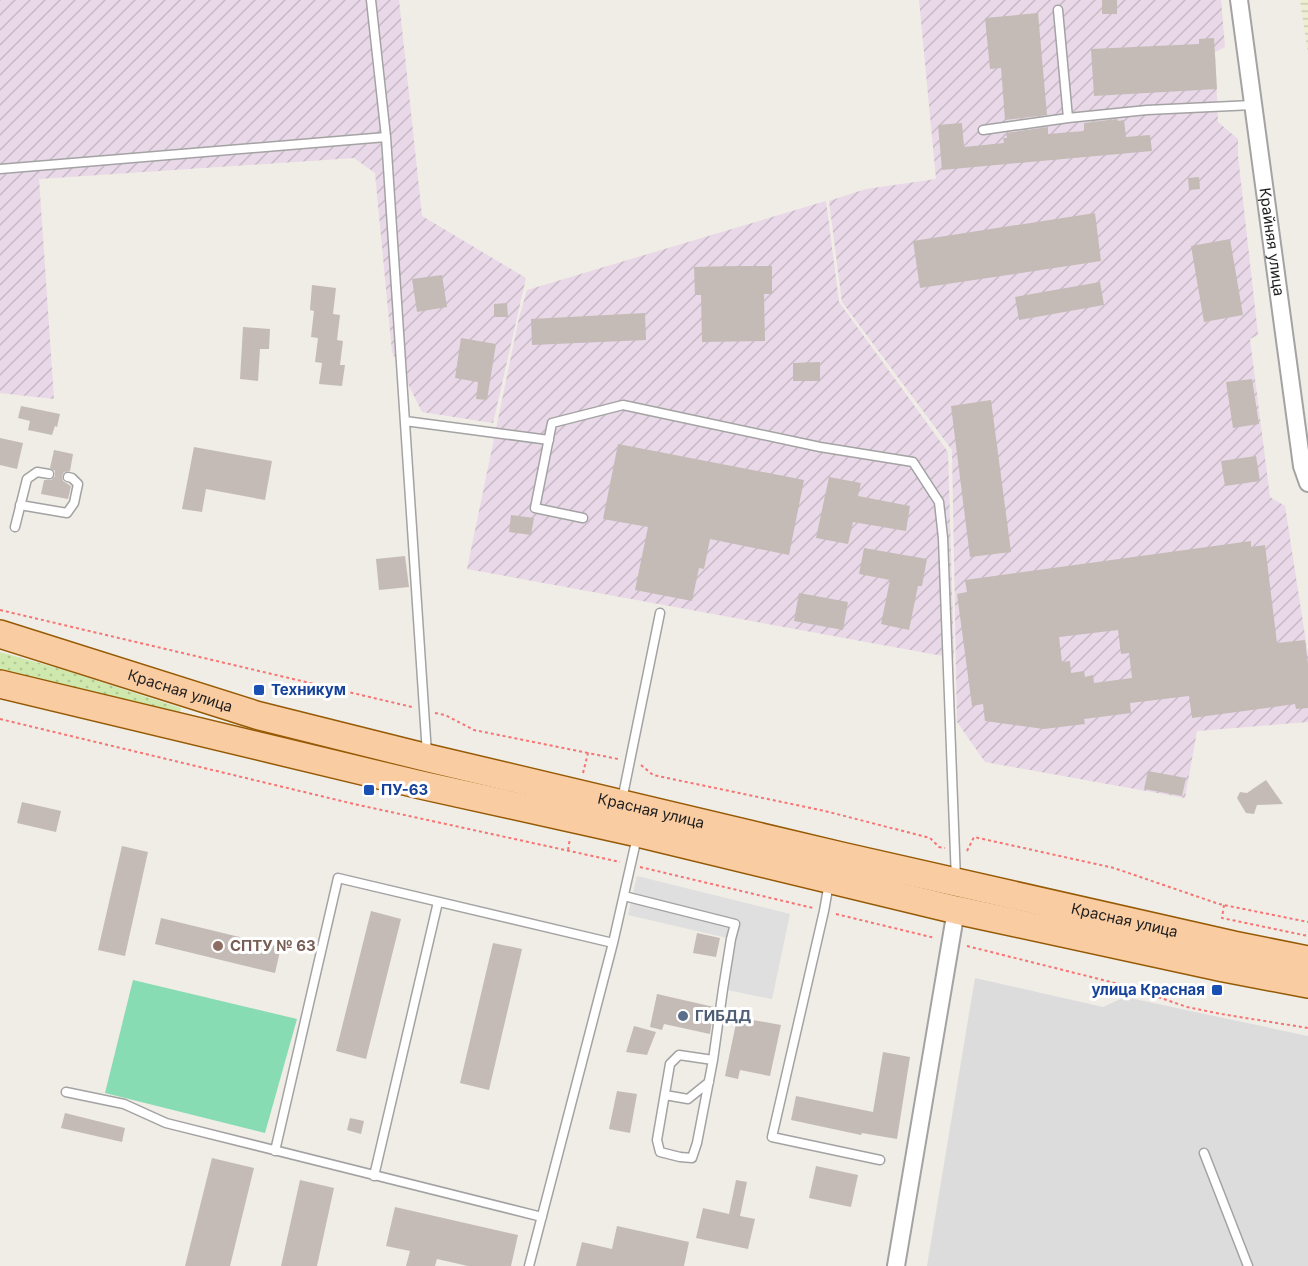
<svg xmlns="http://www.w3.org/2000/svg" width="1308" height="1266" viewBox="0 0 1308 1266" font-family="Inter,sans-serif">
<defs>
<pattern id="industrial-furrows" width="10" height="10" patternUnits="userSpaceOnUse" patternTransform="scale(1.5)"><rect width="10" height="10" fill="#e9d8e7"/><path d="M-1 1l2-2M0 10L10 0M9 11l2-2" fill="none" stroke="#c7b9c6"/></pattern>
<pattern id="farmland-rules" width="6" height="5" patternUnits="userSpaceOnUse" patternTransform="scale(1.5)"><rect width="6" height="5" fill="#eeeed2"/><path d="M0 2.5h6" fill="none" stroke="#ccccb4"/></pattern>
<pattern id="grass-dots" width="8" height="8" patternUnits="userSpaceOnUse" patternTransform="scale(1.5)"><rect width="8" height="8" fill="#cfe8ae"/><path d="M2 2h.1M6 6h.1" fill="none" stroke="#b1c795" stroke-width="1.8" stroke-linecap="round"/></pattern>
</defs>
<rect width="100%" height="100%" fill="#f0ece6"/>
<!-- residential -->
<path fill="#dddcdd" d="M975,978L1103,1007L1125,997L1308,1036V1266H927Z"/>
<!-- industrial -->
<path fill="url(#industrial-furrows)" d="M0,0H399L422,216L526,278L493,423L422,412L392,352L375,173L354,158L39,179L54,399L0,393Z
M919,0H1221L1225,47L1215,52L1218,122L1238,139V156L1258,335L1250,339L1270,497L1285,506L1308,655V722L1197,731L1185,798L985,762L957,722L952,450L842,302L829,201L866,189L936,179Z
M826,201L839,302L948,452L954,658L467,569L519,318L527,290Z"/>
<!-- farmland -->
<path fill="url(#farmland-rules)" d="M1300,0H1308V54Z"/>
<!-- grass -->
<path fill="url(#grass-dots)" d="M0,652L64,670L181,708L179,716L0,674Z"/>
<!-- pitch -->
<path fill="#87dcb4" d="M133,980L297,1019L265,1133L105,1093Z"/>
<!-- parking -->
<path fill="#dfdfdf" d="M637,876L790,914L772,999L727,990L736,940L628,915Z"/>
<!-- building -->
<path fill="#c4bbb6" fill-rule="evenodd" d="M1102,0H1117V14H1102Z
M1038,13L1047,115L1005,120L1001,68L990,69L985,18Z
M1214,38L1217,89L1094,96L1091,49L1199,44V39Z
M1117,119L1118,121L1124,120L1126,137L1150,135L1152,151L942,170L938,125L962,123L964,147L1004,143L1003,138H1007L1006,133L1048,127V134L1084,131V123Z
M1199,177L1200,189L1189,190L1188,178Z
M1095,213L1101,261L920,288L913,241Z
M1230,239L1243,315L1204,322L1191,246Z
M737,266H772V294H764L765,341L702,342L701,295H695L694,267Z
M442,275L447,307L417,312L412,279Z
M1100,282L1104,305L1019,320L1015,297Z
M312,285L336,288L333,314L340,315L337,340L343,341L340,365H345L342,386L319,384L322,363L315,362L318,338L311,337L314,311L310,310Z
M507,303L508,317H494V304Z
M645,313L646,340L532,345L531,319Z
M243,327L270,329L269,349H260L258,381L240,379Z
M461,338L496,344L487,400L476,399L478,382L455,378Z
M820,362V381H793V363Z
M1252,379L1259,424L1233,428L1226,382Z
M991,400L1011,552L970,557L951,406Z
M21,406L60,414L57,427L55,426L52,435L28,430L30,421L18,418Z
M0,438L23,443L17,469L0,465Z
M618,444L804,480L789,555L710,539L704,569L699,568L692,601L635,590L648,527L603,519Z
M194,447L272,461L265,500L206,489L202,512L182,509Z
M54,450L73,454L70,471L64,472L62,476L63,481L71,486L68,499L41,494L44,480H51L55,476V471L50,468Z
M1256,456L1260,481L1225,486L1221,461Z
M829,477L861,483L858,496L910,506L906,531L853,522L848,544L816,538Z
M511,515L534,518L531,535L509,532Z
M1251,541V547L1265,545L1277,643L1305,640L1308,664V708L1296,709L1295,704L1192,718L1189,696L1130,703L1131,713L1084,719L1085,724L1044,729L985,721L983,704L972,706L957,594L967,592L965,580ZM1118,630L1121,654L1129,653L1132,678L1094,683L1093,675L1085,677L1084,671L1071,673L1070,661L1062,662L1059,637Z
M864,548L927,559L922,586H918L909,630L881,624L890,580L859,574Z
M405,556L409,587L379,590L376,559Z
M799,593L848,602L843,630L794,621Z
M1148,771L1186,778L1182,796L1144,789Z
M1266,780L1283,804L1257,805L1254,814L1246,813L1237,798L1240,792L1247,793Z
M22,802L61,811L56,832L17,823Z
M122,846L148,852L125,956L98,950Z
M371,911L401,919L366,1059L336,1051Z
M161,918L281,947L275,973L155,944Z
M697,933L720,938L716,957L693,953Z
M493,943L522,949L489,1090L460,1083Z
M657,994L714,1007L710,1034L664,1024L662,1030L650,1027Z
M738,1014L753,1018V1020L781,1025L770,1076L740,1070L738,1079L725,1076Z
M634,1026L656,1032L647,1055L626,1052Z
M883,1052L910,1057L897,1139L862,1133L861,1135L791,1120L796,1096L873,1112Z
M617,1091L637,1094L630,1133L609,1129Z
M65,1113L125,1128L122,1142L61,1128Z
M350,1118L364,1121L361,1134L347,1130Z
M212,1158L254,1168L230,1266H185Z
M816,1166L858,1175L851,1207L809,1198Z
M300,1180L334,1188L317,1266H281Z
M736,1180L747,1182L740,1216L755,1219L748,1249L696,1238L703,1208L729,1214Z
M395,1207L518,1235L511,1266H468L437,1259L435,1266H406L410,1251L386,1246Z
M617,1226L689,1242L684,1266H576L582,1242L612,1249Z"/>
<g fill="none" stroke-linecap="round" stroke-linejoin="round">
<!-- lane casing -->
<g stroke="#a3a3a3" stroke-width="11">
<path id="lane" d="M371,0L386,137L427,754
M1058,10L1068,118
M983,130L1068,118L1147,110L1253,105
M0,169L386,137
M405,421L549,440
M20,505L67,513L74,503L78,484L72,478L68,477
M583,518L535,508L552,423L623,405L820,447L913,462L939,502L943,538L956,880
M15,527L27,479L37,472L49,474
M622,800L660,613
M829,883L824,911L772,1137L880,1160
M624,896L735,924L731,939L723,989L713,1060L697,1143L692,1158L680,1157L660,1152L657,1140L670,1064L679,1055L713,1060
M66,1092L124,1104L166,1123L542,1217
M665,1095L688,1099L709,1082
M275,1151L338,878L613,943
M1204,1153L1248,1266
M374,1176L438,902
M529,1266L613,943L637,837"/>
</g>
<!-- street casing -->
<g stroke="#a3a3a3" stroke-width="20">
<g id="street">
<path id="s1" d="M1239,0L1302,466L1308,483"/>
<path d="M896,1266L956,910"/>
</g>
</g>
<!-- primary casing -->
<g stroke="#965a05" stroke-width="30">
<g id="primary">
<path id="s2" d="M0,634L256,715L428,758L841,856L1233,945L1308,960"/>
<path d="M0,684L421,785L638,833L956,910L1224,968L1308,984"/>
</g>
</g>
<!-- path -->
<path stroke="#f67471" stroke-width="2" stroke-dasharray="3 3" stroke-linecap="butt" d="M0,610L412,707
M435,713L445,715L474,730L588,753
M0,719L354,804L620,862
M641,765L653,775L825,811L930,838L939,847L945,848
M583,773L588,753L618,759
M568,850L570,838
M967,851L974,837L1114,868L1219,904L1308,922
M640,867L813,908
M1224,905L1222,918L1308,936
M836,914L935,938
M967,946L1123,985L1187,1007L1221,1014L1308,1028"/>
<!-- lane -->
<use href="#lane" stroke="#fff" stroke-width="8"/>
<!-- street -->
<use href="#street" stroke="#fff" stroke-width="16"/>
<!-- primary -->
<use href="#primary" stroke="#f9cca2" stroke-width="27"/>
</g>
<!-- markers -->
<g fill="#1a4fb4" stroke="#fff" stroke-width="2">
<rect x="253" y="684" width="12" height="12" rx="3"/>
<rect x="363" y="784" width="12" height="12" rx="3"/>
<rect x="1211" y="984" width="12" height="12" rx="3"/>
</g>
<circle fill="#8d6e63" stroke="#fff" stroke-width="2" cx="218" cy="946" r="6"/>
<circle fill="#5c6f8a" stroke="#fff" stroke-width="2" cx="683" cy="1016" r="6"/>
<g text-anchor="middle" stroke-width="6" stroke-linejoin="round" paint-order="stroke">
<!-- street labels -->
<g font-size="15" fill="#1f1f1f" stroke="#fff">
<text dy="5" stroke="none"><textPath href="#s1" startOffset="244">Крайняя улица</textPath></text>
<text dy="5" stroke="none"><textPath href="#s2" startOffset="189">Красная улица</textPath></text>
<text dy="5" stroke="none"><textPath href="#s2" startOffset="675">Красная улица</textPath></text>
<text dy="5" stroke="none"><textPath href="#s2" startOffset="1161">Красная улица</textPath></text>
</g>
<!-- transit labels -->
<g font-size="15" font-weight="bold" fill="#164399" stroke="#fff" text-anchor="start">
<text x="271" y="695">Техникум</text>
<text x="381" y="795">ПУ-63</text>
<text x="1205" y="995" text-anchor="end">улица Красная</text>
</g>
<!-- education labels -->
<g font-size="15" font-weight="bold" fill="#785e54" stroke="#fff" text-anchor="start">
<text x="230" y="951">СПТУ № 63</text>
</g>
<!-- service labels -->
<g font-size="15" font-weight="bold" fill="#4e5e75" stroke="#fff" text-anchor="start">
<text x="695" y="1021">ГИБДД</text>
</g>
</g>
</svg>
